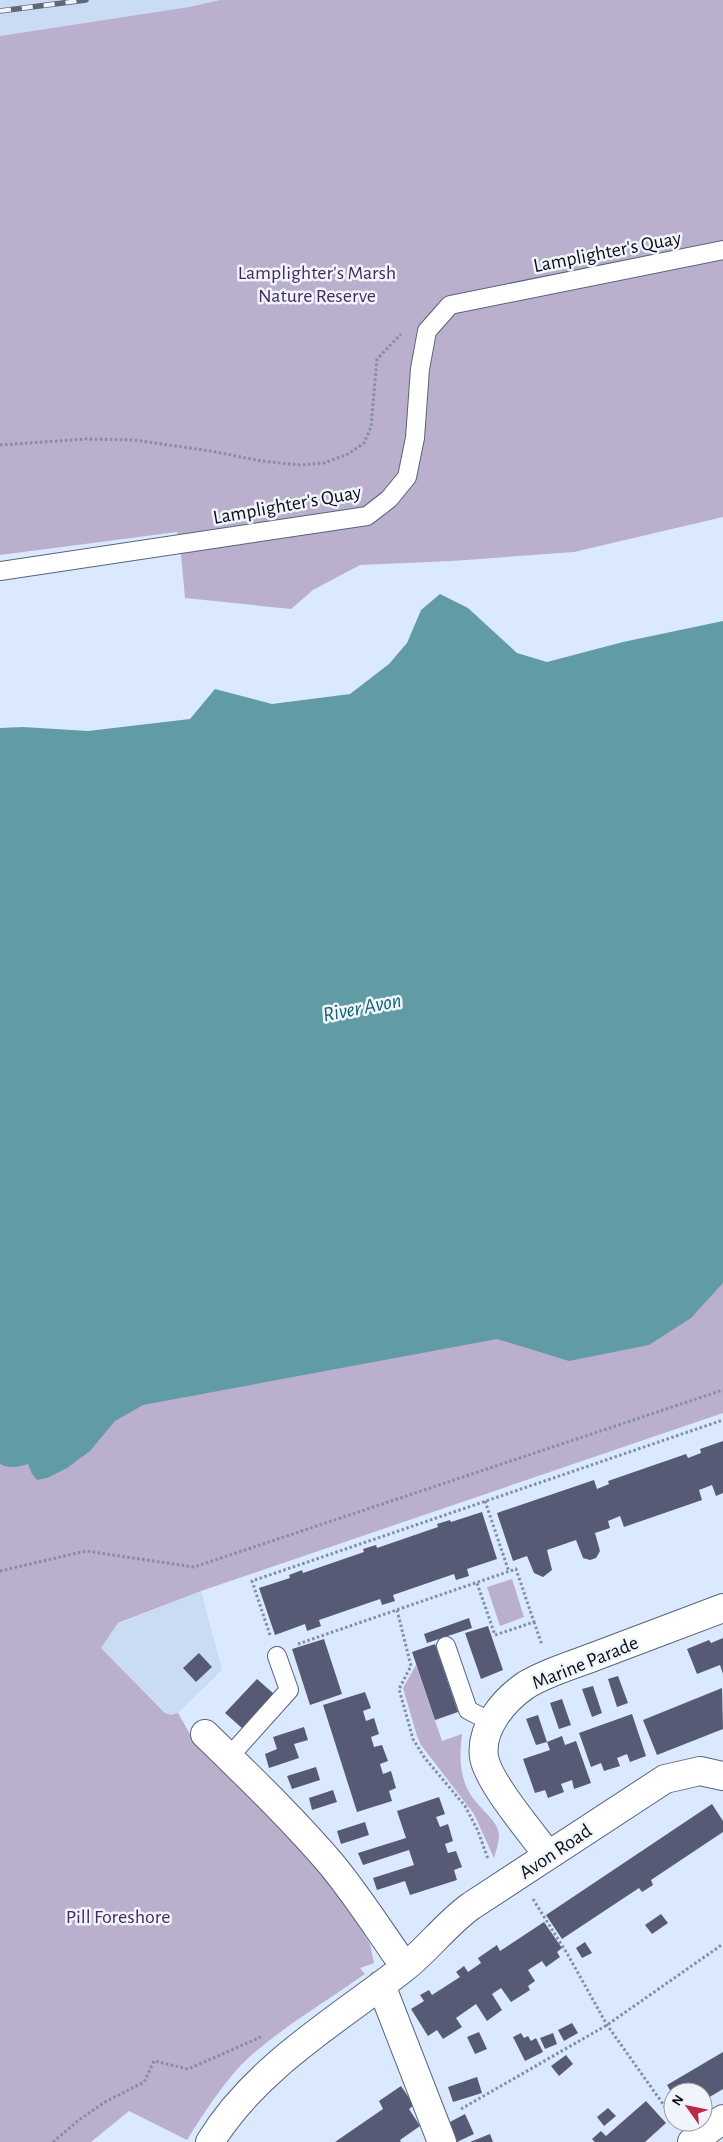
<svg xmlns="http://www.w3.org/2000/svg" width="723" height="2142" viewBox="0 0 723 2142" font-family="'Alegreya Sans',sans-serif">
<rect width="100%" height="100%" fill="#dae9fe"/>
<!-- built -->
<path fill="#c9dcf4" d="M0,0H220L189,7L0,36Z
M201,1591L222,1670L178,1713L171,1715H168L101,1648L118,1624Z"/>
<!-- green -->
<path fill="#bbafce" d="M220,0H723V517L574,552L452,561L360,565L313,590L291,609L185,598L181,555L177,532L0,555V36L189,7Z
M723,1083V1413L201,1591L118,1623L101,1648L165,1713L171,1715L178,1713L195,1743L305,1854L334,1887L365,1936L370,1944L374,1963L360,1968L365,1974L362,1976C324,2003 273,2033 241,2065C220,2088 203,2114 187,2140L129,2111L91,2142H0V1238Z
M512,1579L524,1617L500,1626L487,1587Z
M416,1665L442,1741L462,1734C459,1759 459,1783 477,1803C485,1813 498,1822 499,1835C499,1842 496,1851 494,1858L474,1814L421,1745L417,1736L403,1688Z"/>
<!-- water -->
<path fill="#619ca6" d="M440,594L468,608L517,653L547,662L623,642L723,621V1283L691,1318L649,1345L569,1361L497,1339L143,1405L115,1421L90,1451L67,1468L47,1478L37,1480L32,1474L28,1464C18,1467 10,1469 0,1464V728L23,727L88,731L190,719L215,689L272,704L350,694L389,664L407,643L421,610Z"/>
<!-- building -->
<path fill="#575a74" d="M723,1441V1493L716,1496L712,1485L699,1490L702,1500L624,1527L620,1516L608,1521L610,1528L595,1533L600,1551L596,1558L590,1560L583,1558L576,1540L547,1550L552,1570L543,1577L534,1573L527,1556L513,1561L497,1513L594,1480L597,1489L609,1484L608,1481L686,1454L688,1458L701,1453L700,1449Z
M482,1512L497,1559L467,1569L469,1576L456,1580L454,1574L393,1595L395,1601L382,1605L380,1599L319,1620L321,1626L307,1631L305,1624L275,1635L259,1588L290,1578L289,1575L302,1570L303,1573L364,1552L363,1549L376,1545L377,1548L438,1527L437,1524L450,1520L451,1522Z
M469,1618L472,1628L427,1643L424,1634Z
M488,1626L503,1670L481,1679L465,1633Z
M723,1638V1674L720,1665L697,1674L687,1649L709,1640L711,1643Z
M324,1639L342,1694L310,1705L292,1649Z
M435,1644L458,1712L435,1720L412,1652Z
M199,1653L212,1667L196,1682L183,1668Z
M618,1676L628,1703L617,1707L608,1679Z
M257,1679L274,1694L243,1729L225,1713Z
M593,1686L602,1713L592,1717L582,1689Z
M722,1688L723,1729L657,1755L643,1720Z
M365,1692L371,1708L363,1711L366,1721L374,1718L379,1734L371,1737L374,1747L382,1745L388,1761L380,1764L383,1774L391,1771L396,1788L389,1791L392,1801L357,1812L323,1705Z
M562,1699L571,1725L559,1729L550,1703Z
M632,1714L646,1756L630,1762L627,1754L617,1758L620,1766L604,1771L601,1763L591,1767L579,1733Z
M538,1715L547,1742L536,1745L526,1719Z
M304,1727L308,1740L294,1744L299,1758L269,1768L265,1754L277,1749L273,1737Z
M562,1736L565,1745L576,1741L591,1783L574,1789L572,1780L561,1784L564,1792L548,1798L545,1790L535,1793L523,1759L550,1750L547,1742Z
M316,1767L320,1780L292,1789L287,1776Z
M333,1790L337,1802L312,1810L309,1798Z
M439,1797L445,1814L436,1817L440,1827L448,1824L453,1841L445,1844L448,1853L456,1851L462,1867L454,1870L457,1880L410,1895L405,1881L377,1890L373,1878L414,1865L409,1850L363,1865L358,1853L406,1838L397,1811Z
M712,1804L723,1821V1832L651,1880L653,1885L642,1892L639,1888L562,1939L546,1915Z
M365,1822L369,1835L341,1844L337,1831Z
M661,1914L668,1923L652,1934L645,1925Z
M544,1922L562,1948L557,1952L560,1957L546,1967L542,1961L528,1970L535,1981L528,1986L530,1990L511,2002L501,1988L492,1994L502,2010L487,2021L476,2004L456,2018L462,2027L443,2039L437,2030L428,2036L411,2009L424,2001L420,1995L429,1990L432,1995L460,1977L456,1972L464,1966L468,1972L481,1963L478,1958L497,1945L500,1951Z
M585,1942L592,1953L582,1958L576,1948Z
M572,2023L578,2033L564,2041L558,2030Z
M479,2032L487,2049L475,2054L467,2037Z
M521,2033L524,2038L528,2036L531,2041L536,2038L543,2052L525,2061L513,2037Z
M553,2033L557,2044L545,2049L540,2038Z
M723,2052V2089L703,2101V2092H673V2095L667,2085Z
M566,2055L573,2064L559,2076L551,2066Z
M477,2077L482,2093L453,2102L448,2087Z
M401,2086L414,2105L409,2109L420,2126L400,2140L401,2142H335L383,2109L379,2101Z
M646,2101L666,2123L645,2142H595L592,2139L601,2131L606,2136Z
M608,2108L616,2116L604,2126L597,2117Z
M465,2114L474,2134L457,2142L450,2122Z
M490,2134L493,2142H470Z"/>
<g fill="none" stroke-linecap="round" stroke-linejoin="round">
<!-- lane casing -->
<g stroke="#55657c" stroke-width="20">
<path id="lane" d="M0,571L367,516L389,499L407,477L415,438L420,369L427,331L450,305L723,250
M446,1646L468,1710L491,1722
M229,1757L289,1690L277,1656"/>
</g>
<!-- street casing -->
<g stroke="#55657c" stroke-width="30">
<path id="street" d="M205,1734C249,1777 293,1819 332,1865C359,1898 381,1933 405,1967
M548,1855C531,1832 488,1782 484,1757C480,1728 504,1700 526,1685C547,1672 573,1665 596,1656C638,1640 681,1624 723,1608
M381,1985L442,2142
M210,2142C256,2067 336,2021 404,1968C428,1949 446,1924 471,1906L665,1779L700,1771L723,1776
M692,2142L723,2119"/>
</g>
<!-- path -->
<path stroke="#838f9e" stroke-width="3" stroke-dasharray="2.5 2.5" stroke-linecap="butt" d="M0,445L86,439L134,440L210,451L262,461L300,465L324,463L348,454L364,443L371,427L377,359L401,334
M485,1501L509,1572
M0,1571L86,1551L194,1567L723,1390
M397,1610L411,1666L399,1689L413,1739L424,1757L465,1806L478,1831L488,1859
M534,1622L542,1645
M270,1635L252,1581L723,1420
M298,1644C370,1619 443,1594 516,1569L534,1622L495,1635L477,1583
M533,1899L568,1955L607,2025L673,2118
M461,2109L607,2025L723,1944
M53,2142L79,2120L105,2102L144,2082L154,2061L188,2069L261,2037"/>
<!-- lane -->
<use href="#lane" stroke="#fff" stroke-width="18"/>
<!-- street -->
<use href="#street" stroke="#fff" stroke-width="28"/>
<!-- rail casing -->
<g stroke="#5f6976" stroke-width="5.5">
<path id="rail" d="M0,11L86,0"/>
</g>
<!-- rail -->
<use href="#rail" stroke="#f1f5fb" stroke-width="4" stroke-dasharray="11" stroke-linecap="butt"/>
</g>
<g text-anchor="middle" stroke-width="5" stroke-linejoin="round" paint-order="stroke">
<!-- street labels -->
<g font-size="20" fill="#090f17" stroke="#f1f5fb">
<text transform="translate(607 251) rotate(-11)" y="7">Lamplighter's Quay</text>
<text transform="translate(287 504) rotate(-10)" y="7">Lamplighter's Quay</text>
<text transform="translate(585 1662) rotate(-22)" y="7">Marine Parade</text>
<text transform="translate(555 1851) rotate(-34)" y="7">Avon Road</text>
</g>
<!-- park labels -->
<g font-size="20" fill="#442b61" stroke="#f1f5fb">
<text x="317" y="279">Lamplighter's Marsh<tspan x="317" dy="23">Nature Reserve</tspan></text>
<text x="118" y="1923">Pill Foreshore</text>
</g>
<!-- water labels -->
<g font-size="21" font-style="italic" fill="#0e626e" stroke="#f1f5fb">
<text transform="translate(362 1007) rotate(-11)" y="7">River Avon</text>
</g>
</g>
<!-- north arrow -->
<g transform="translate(688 2107) rotate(303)"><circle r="24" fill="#f1f5fb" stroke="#9499a0"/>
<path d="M0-4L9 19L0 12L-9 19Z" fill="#bb2a4b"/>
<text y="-8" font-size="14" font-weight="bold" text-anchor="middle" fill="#090f17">N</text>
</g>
</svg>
